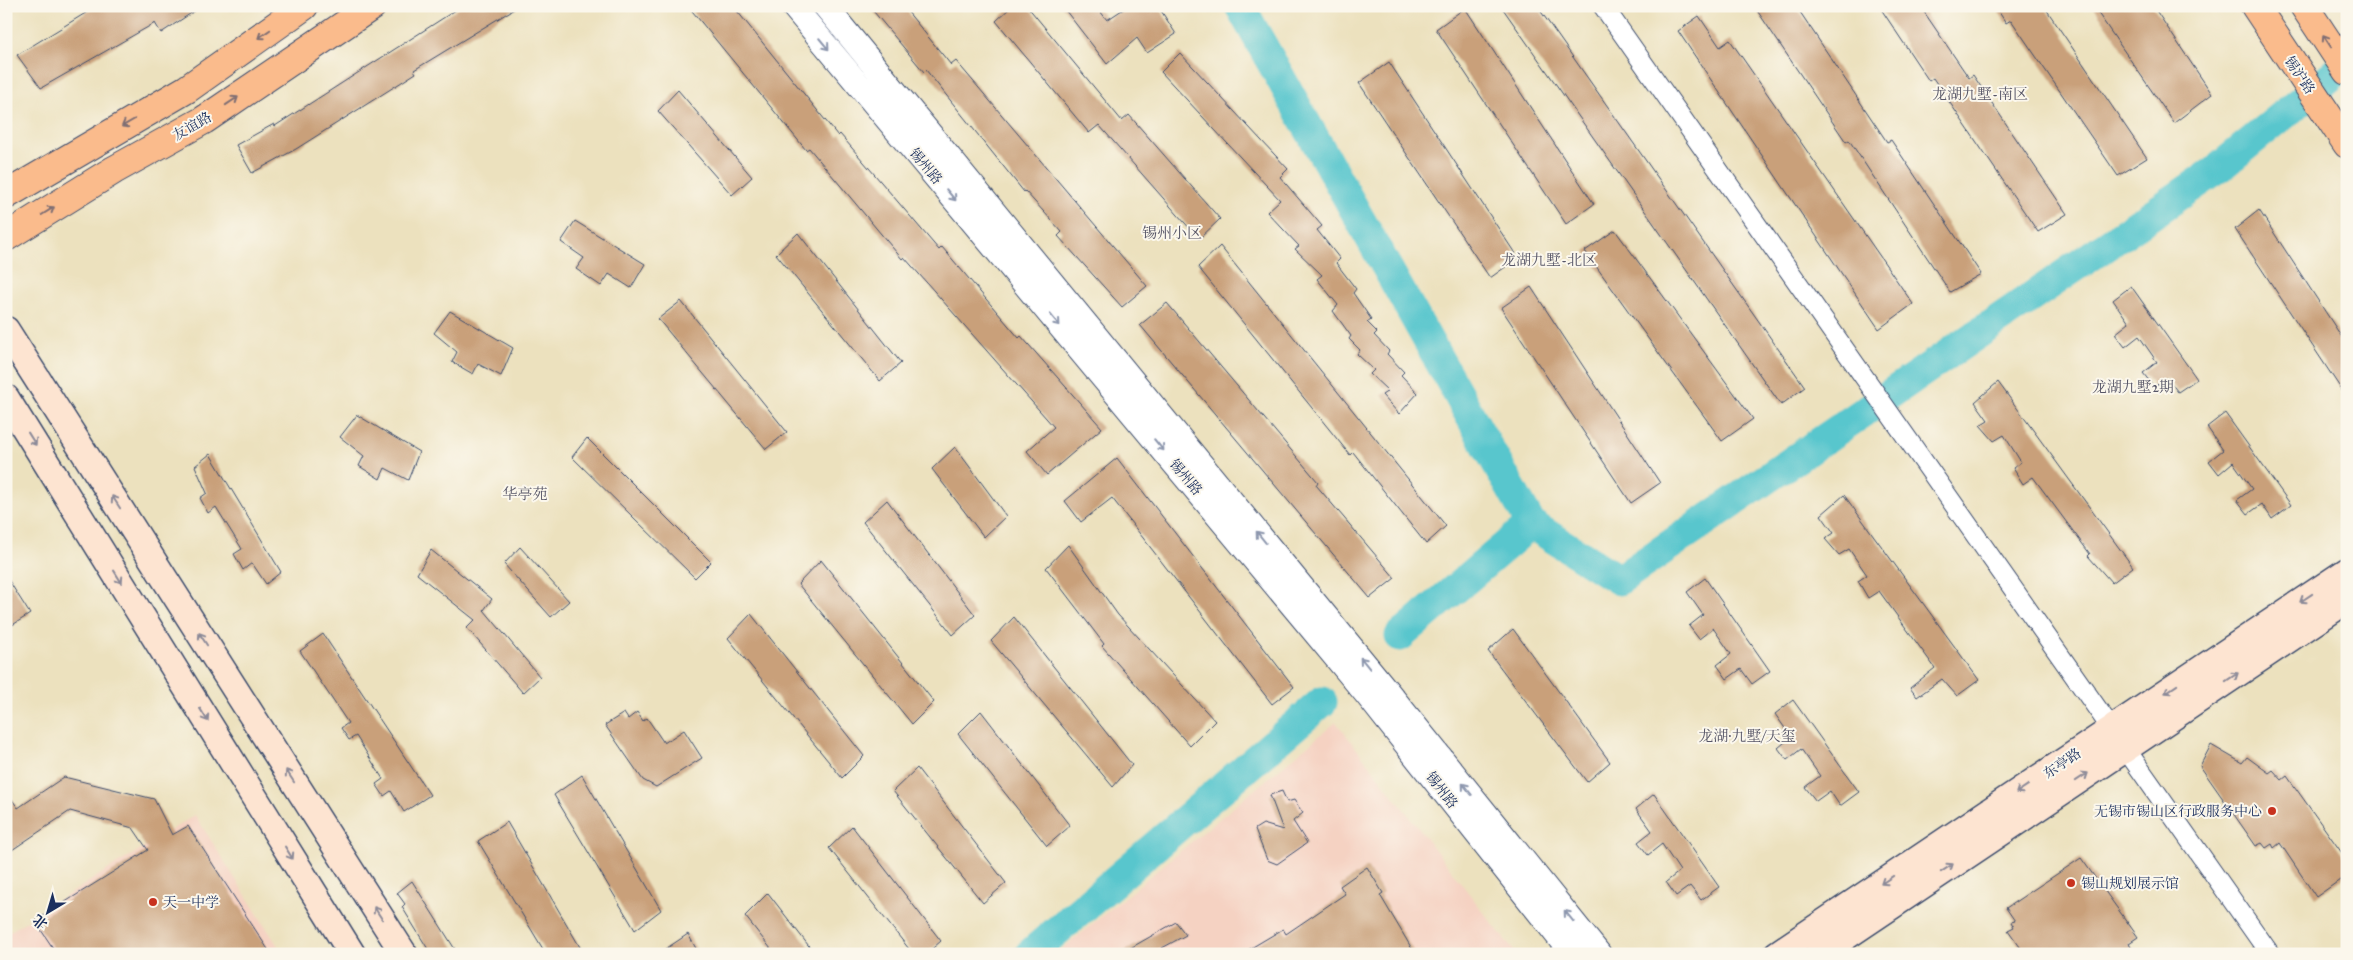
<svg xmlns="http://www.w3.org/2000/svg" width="2353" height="960" viewBox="0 0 2353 960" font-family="'IM FELL Great Primer','Noto Serif SC',serif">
<rect width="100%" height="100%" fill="#fbf7ec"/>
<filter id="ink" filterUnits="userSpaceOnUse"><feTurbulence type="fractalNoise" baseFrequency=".02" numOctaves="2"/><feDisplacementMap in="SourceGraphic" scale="10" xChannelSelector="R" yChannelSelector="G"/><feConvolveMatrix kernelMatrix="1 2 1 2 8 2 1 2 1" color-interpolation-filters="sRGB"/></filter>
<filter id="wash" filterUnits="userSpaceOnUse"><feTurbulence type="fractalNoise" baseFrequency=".0096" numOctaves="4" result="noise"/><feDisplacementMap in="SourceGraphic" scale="20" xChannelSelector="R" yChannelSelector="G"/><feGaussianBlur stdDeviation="1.12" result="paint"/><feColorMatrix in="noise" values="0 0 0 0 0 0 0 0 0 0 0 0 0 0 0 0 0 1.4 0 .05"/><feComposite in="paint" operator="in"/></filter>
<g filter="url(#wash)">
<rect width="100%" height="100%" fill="#ece1be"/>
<!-- built -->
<path fill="#f5d2c2" d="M1336,722L1516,954H1056Z
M195,815L283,954H6V934Z"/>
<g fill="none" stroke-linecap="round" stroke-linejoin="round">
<!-- river -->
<path stroke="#59c6cd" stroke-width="31" d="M1240,6L1531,524L1400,636
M1531,524L1619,580L2215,171L2347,63
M1030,954L1322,702"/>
</g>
<g id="blocks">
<!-- building -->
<path fill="#c9a07a" d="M97,6H202L161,33L155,23L41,88L17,55Z
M462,6H519L414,70L416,73L296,149L252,173L236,145L274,124L275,126Z
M688,6H733L838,136L840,134L939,250L942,247L1019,338L1021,336L1102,428L1047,475L1027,451L1054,427L904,257L902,259L809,148L806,150Z
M869,6H903L951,65L956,61L1147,286L1122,307L1058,236L1062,232L1025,191L1024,192L926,70L924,72Z
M1012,6H1027L1122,121L1129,115L1220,219L1199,239L1099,125L1089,133L996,21Z
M1062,6H1096L1107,20L1128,6H1158L1176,34L1147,53L1137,38L1107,64Z
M1501,6H1537L1805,387L1781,405Z
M1754,6H1796L1887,142L1891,140L1981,274L1950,292L1849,140L1846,142Z
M1879,6H1920L1969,78L1973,75L2067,214L2038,232L1933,78L1929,81Z
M1995,6H2044L2147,158L2118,176L2011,20L2006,23Z
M2093,6H2153L2212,94L2174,123Z
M1465,8L1594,204L1566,224L1436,29Z
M1699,16L1720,47L1730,40L1913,304L1879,329L1678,31Z
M1180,53L1288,169L1280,177L1322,226L1317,230L1340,259L1336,263L1356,289L1353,293L1371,319L1367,322L1377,332L1374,335L1389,351L1387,354L1404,372L1401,375L1418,393L1399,414L1382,395L1388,391L1370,374L1374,370L1357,354L1360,350L1349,339L1351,336L1333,311L1338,305L1317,279L1322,275L1295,249L1299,246L1267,212L1280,200L1161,72Z
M1389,62L1518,258L1490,278L1359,83Z
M678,90L752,177L732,195L658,111Z
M2259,210L2347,345V398L2235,229Z
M575,221L645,264L631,288L609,274L601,286L576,269L584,258L561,242Z
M1615,230L1753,419L1722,441L1585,251Z
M798,233L901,363L880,381L776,254Z
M1220,246L1446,526L1426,544L1353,452L1350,455L1198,267Z
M2131,286L2197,379L2178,392L2167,378L2154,387L2143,373L2157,362L2139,336L2125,347L2115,334L2129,323L2113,300Z
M1531,287L1660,483L1631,503L1501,308Z
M681,301L787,432L766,449L658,319Z
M1167,303L1318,482L1316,485L1395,578L1370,598L1140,325Z
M450,311L513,348L501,376L478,364L473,374L452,362L457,352L434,333Z
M1998,382L2133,567L2112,583L2088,556L2090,554L2033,477L2023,484L2013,468L2021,462L2004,435L1994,441L1980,425L1988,420L1975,402Z
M2225,413L2291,505L2272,519L2262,504L2248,514L2237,500L2252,489L2233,462L2219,474L2209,461L2223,450L2207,427Z
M357,415L419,452L408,480L385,468L380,479L359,466L364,456L340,437Z
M587,438L711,562L695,578L572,457Z
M955,447L1006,516L984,537L932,469Z
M210,454L281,572L266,584L252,563L243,570L234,554L242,549L216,507L208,513L200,498L207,493L195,466Z
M1117,458L1294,687L1272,704L1112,498L1081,522L1065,501Z
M1844,495L1979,680L1957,696L1942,679L1917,697L1910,688L1935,668L1879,591L1868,598L1858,581L1867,575L1849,549L1839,555L1825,539L1834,533L1821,515Z
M887,500L975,615L953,635L863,522Z
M1068,545L1118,615L1215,721L1190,746L1102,646L1104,644L1046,568Z
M520,547L569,601L551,617L504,564Z
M431,550L492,599L484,610L540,677L523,693L467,628L475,620L417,574Z
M821,560L934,702L912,724L798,584Z
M6,576L30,614L6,629Z
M1705,578L1770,671L1752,684L1741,669L1727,679L1717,665L1731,654L1713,628L1699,639L1689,626L1703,615L1687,592Z
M751,614L864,756L842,778L728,638Z
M1014,617L1132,765L1113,787L991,641Z
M1513,629L1610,762L1587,782L1488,651Z
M323,634L430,795L404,812L391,791L384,796L376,784L383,779L356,736L349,740L341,728L348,723L300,651Z
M1793,700L1859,792L1840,806L1830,791L1816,801L1805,787L1820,776L1801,749L1787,760L1778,748L1791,737L1775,714Z
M981,711L1070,826L1047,846L958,734Z
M637,712L643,721L647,718L664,743L684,730L702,758L656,787L643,780L605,725L624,713L628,719Z
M2211,745L2242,763L2247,757L2269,773L2273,770L2282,780L2287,776L2347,860V875L2316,897L2280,843L2274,848L2272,844L2266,848L2262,843L2256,846L2200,766Z
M917,768L1006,883L983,903L893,791Z
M582,775L661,910L635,930L554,795Z
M64,777L154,799L172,835L188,826L271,954H57L35,921L148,850L133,828L70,811L6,854V791L18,808Z
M1282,791L1287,802L1294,800L1303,813L1293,821L1307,843L1277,864L1267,860L1255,829L1263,824L1283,830L1270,795Z
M1654,794L1719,887L1701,900L1690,886L1676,896L1666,882L1680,871L1662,844L1648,855L1638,842L1652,831L1636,809Z
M507,822L584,954H546L478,841Z
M852,826L941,941L926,954H913L829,848Z
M2081,858L2138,937L2129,943L2136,954H2025L2008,930L2014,927L2011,922L2015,921L2006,908Z
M1367,867L1383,893L1380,895L1415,954H1241L1283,929L1286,934L1345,894L1340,886Z
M412,881L458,954H431L402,907L405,904L397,893Z
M768,893L815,954H775L745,916Z
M1176,922L1186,935L1151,954H1120Z
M688,934L699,954H658Z"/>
</g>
</g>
<g filter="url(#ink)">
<use href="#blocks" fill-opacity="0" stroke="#3a4a6c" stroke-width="1"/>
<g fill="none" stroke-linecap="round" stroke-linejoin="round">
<!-- minor casing -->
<g stroke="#3a4a6c" stroke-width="21">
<path id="minor" d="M1603,6L2270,954"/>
</g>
<!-- tertiary casing -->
<g stroke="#3a4a6c" stroke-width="26">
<path id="tertiary" d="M793,6L1367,695L1572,954
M825,6L1384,687L1599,954"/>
</g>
<!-- secondary casing -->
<g stroke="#3a4a6c" stroke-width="29">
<path id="secondary" d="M6,330L404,954
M6,398L352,954
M1777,954L2347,571
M1820,954L2347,600"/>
</g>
<!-- primary casing -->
<g stroke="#3a4a6c" stroke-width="30">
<path id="primary" d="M2255,6L2347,144
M2304,6L2347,71
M6,195L187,89L304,6
M6,237L114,170L204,120L372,6"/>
</g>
<!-- minor -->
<use href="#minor" stroke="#fff" stroke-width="19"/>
<!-- tertiary -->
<use href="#tertiary" stroke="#fff" stroke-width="24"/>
<!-- secondary -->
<use href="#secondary" stroke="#fde4d1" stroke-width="26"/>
<!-- primary -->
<use href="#primary" stroke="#fabb8c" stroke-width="28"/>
</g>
<!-- one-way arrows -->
<defs><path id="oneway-shaft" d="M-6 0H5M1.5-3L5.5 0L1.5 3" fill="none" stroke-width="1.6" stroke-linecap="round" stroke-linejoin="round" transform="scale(1.25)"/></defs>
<g stroke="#7f6e73">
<use href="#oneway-shaft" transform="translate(264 34) rotate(145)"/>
<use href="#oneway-shaft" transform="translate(2327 41) rotate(-123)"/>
<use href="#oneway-shaft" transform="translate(232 101) rotate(-34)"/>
<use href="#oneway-shaft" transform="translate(128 123) rotate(150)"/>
<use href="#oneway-shaft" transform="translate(48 211) rotate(-32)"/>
</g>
<g stroke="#8d97ae">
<use href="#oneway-shaft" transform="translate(824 44) rotate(50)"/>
<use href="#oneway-shaft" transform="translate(951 195) rotate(50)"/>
<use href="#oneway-shaft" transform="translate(1055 320) rotate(50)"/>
<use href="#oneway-shaft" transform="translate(1159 445) rotate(50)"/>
<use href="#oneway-shaft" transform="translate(1261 537) rotate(-129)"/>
<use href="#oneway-shaft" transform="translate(1365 663) rotate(-129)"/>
<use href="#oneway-shaft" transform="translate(1467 789) rotate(-129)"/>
<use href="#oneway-shaft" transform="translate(1569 916) rotate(-129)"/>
</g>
<g stroke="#8c8a98">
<use href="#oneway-shaft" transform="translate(32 439) rotate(58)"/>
<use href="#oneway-shaft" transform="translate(116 502) rotate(-123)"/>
<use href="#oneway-shaft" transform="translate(118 577) rotate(58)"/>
<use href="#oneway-shaft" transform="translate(2306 598) rotate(146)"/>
<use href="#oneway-shaft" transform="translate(203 639) rotate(-123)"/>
<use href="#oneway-shaft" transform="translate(2232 677) rotate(-34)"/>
<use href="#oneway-shaft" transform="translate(2171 689) rotate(146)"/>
<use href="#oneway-shaft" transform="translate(204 715) rotate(58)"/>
<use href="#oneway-shaft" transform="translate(290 776) rotate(-123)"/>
<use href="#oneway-shaft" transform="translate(2082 777) rotate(-34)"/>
<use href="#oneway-shaft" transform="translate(2022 789) rotate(146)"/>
<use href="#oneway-shaft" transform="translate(289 853) rotate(58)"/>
<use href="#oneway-shaft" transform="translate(1947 868) rotate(-34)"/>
<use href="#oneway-shaft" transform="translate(1887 880) rotate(146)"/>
<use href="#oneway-shaft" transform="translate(378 913) rotate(-123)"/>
</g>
</g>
<!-- markers -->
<g fill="#c8321e" stroke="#fbf7ec" stroke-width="2">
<circle cx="2272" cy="811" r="5"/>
<circle cx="2071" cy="883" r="5"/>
<circle cx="153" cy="902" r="5"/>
</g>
<g text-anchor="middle" stroke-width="4" stroke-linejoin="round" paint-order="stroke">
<!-- street labels -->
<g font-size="14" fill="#1b2f5e" stroke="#fbf7ec">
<text transform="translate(2300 75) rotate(56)" y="5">锡沪路</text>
<text transform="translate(192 126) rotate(-30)" y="5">友谊路</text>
<text transform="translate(926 166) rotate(50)" y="5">锡州路</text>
<text transform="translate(1186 477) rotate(50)" y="5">锡州路</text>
<text transform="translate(2062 763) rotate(-34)" y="5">东亭路</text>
<text transform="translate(1442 790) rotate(52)" y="5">锡州路</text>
</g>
<!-- poi labels -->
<g font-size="14" fill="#1b2f5e" stroke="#fbf7ec" text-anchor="start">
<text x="2262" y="816" text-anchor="end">无锡市锡山区行政服务中心</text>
<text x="2081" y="888">锡山规划展示馆</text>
<text x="163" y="907">天一中学</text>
</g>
<!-- neighbourhood labels -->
<g font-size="15" fill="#585768" stroke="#fbf7ec">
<text x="1980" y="99">龙湖九墅-南区</text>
<text x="1172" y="238">锡州小区</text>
<text x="1549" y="265">龙湖九墅-北区</text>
<text x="2133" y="392">龙湖九墅2期</text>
<text x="525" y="499">华亭苑</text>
<text x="1747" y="741">龙湖·九墅/天玺</text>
</g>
</g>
<!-- margin -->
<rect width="2353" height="960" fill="none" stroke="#fbf7ec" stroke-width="25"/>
<!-- north arrow -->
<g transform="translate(48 912) rotate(218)" stroke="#fbf7ec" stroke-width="4" paint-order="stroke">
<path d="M0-4L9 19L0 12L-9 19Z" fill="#1b2f5e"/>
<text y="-8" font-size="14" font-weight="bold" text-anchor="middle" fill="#1b2f5e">北</text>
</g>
</svg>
